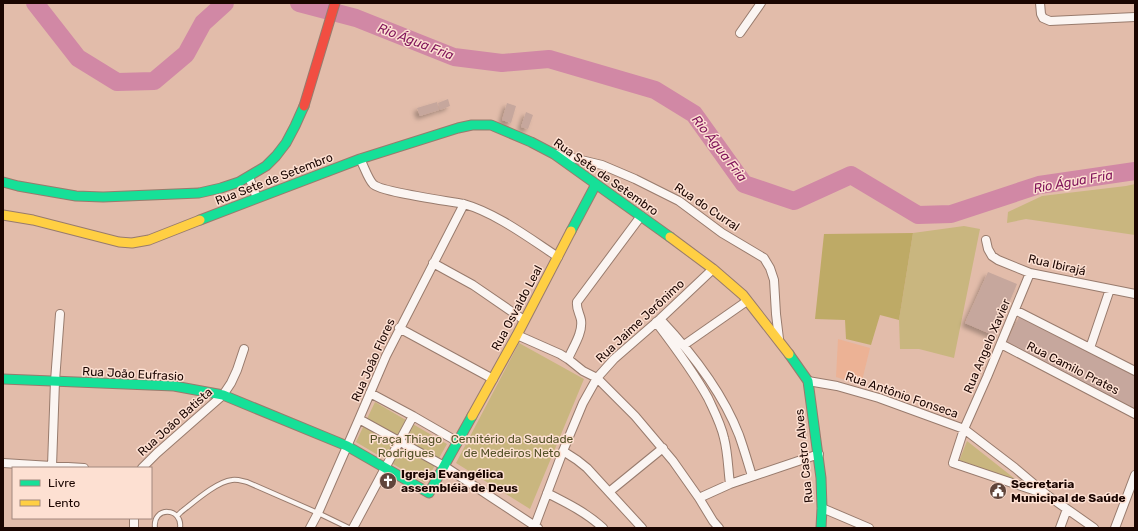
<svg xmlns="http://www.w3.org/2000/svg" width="1138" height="531" viewBox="0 0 1138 531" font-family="Rubik,sans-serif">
<defs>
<filter id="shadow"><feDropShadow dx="-3.5" dy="3.5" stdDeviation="2" flood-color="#0004"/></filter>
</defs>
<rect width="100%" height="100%" fill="#e2bcaa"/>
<!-- built -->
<path fill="#ecb295" d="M838,339L870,348L861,385L836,377Z"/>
<!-- green -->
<path fill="#c9b67f" d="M1135,184V235L1026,219L1007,223L1008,212L1042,196L1126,186Z
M964,226L980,229L954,358L919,349H900L899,320L913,233Z
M519,343L584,379L530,509L456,463Z
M375,402L447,444L425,483L356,442Z
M967,441L1019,482L959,461Z"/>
<!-- forest -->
<path fill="#beaa66" d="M913,233L899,320L880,315L871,345L846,339L845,320L815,319L824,234Z"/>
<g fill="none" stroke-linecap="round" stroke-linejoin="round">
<!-- river -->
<path stroke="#d188a5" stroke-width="18" d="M35,3L78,58L117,82L154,81L186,54L203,23L225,3
M299,3L356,18L454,57L502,63L549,59L655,90L694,114L744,184L794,201L851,175L918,215L951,214L1039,185L1135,171"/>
</g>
<!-- building -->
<path fill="#c6a79d" filter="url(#shadow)" d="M448,99L450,106L440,110L438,103Z
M437,102L439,110L420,116L417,108Z
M507,103L516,106L511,123L502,120Z
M526,112L533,115L528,129L521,127Z
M988,272L1017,284L995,336L965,323Z
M1019,317L1135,376V409L1007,342Z"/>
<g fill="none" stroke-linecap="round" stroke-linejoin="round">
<!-- lane casing -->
<g stroke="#987b6d" stroke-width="6">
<path id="lane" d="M177,516L181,512C194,502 216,482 232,480C237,479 242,481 247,482L318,513L349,528
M155,528C152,506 183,507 180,528"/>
</g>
<!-- street casing -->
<g stroke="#987b6d" stroke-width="10">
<path id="street" d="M1040,3L1041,14L1043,18L1050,21L1135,17
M740,33L761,3
M556,154L602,165L635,179L679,201L722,233L764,258L770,268L774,280L776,314L779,339
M360,159C364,166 368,179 373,184C380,192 449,201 464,204C496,213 529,238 558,257
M249,177L257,198
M986,240L988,249L992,256L998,260L1030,273L1135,294
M433,263L473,285L524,320
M1030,273L987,377L964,429L953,463L1042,493
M1015,310L1135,371
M660,319C692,353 722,391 739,435C744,449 748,463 752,476
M656,322C675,347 693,371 708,398C714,411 721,424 724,438C728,453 728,469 730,484
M399,328L493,379
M517,335L560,354L568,359L583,371L597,378L635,416L673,461L699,498L713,521L719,528
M1001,344L1135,414
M684,345L747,301
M1090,348L1110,289
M568,359C573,347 583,333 581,320C580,314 576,309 577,302L641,216
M808,381L837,386L879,398L964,429L1015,468L1047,495L1094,528
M370,393L413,416L458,442
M359,419L444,466L538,528
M563,451L577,460L587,468L642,528
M3,463L84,468
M52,466L55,381L60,314
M142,468L157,453L223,395L231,383L237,370L244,349
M609,492L663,448
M547,493C567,503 587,513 603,528
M699,498L730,484L819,454
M822,508L869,528
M134,518V528
M310,528L318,513L359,419L386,356L464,204
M353,528L413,416
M534,528L563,451L583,403L597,378L614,359L660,319L713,269
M1060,528L1067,509
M1115,528L1135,475"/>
</g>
<!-- fast casing -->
<g stroke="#987b6d" stroke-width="11">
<path id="fast" d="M3,182L18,186L76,196L103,197L199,193L221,188L239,182L266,166L276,156L286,143L295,126L304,106
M200,220L360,159L458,128L472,125H491L531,142L554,154L670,237
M571,231L596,184
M789,354L808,381L821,478L822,508L821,528
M3,379L174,386L223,395L347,446L429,493L472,416"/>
</g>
<!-- slow casing -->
<g stroke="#987b6d" stroke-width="11">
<path id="slow" d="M3,215L33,220L119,242L132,243L149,240L200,220
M670,237L713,269L743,295L789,354
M472,416L517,335L571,231"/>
</g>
<!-- jam casing -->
<g stroke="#987b6d" stroke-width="11">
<path id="jam" d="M304,106L335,3"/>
</g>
<!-- lane -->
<use href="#lane" stroke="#fbf5f2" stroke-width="4"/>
<!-- street -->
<use href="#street" stroke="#fbf5f2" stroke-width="8"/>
<!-- fast -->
<use href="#fast" stroke="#16e098" stroke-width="9"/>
<!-- slow -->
<use href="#slow" stroke="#ffcf43" stroke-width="9"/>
<!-- jam -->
<use href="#jam" stroke="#f24e42" stroke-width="9"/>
</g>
<!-- icons -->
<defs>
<g id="church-disc" transform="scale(0.9)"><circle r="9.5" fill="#60453b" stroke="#fde0d2"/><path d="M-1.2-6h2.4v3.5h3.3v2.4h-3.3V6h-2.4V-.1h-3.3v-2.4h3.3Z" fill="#fff"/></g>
<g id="civic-disc" transform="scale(0.9)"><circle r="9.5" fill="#60453b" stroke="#fde0d2"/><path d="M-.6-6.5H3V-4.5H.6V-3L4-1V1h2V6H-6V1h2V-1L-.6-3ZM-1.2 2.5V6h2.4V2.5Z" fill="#fff"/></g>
</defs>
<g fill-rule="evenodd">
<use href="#church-disc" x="388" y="481"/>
<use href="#civic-disc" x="998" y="491"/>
</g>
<g text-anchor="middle" stroke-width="3" stroke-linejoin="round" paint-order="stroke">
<!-- street labels -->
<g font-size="12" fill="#1a0500" stroke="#fde0d2">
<text transform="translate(606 177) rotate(35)" y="4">Rua Sete de Setembro</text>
<text transform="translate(274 179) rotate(-21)" y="4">Rua Sete de Setembro</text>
<text transform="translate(707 207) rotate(34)" y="4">Rua do Curral</text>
<text transform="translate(1057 265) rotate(13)" y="4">Rua Ibirajá</text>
<text transform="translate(517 308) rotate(-62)" y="4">Rua Osvaldo Leal</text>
<text transform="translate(640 321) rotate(-43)" y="4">Rua Jaime Jerônimo</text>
<text transform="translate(987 346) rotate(-67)" y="4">Rua Angelo Xavier</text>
<text transform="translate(373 360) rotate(-66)" y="4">Rua João Flores</text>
<text transform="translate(1073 368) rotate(27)" y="4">Rua Camilo Prates</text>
<text transform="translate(133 374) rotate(3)" y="4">Rua João Eufrasio</text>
<text transform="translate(902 395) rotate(19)" y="4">Rua Antônio Fonseca</text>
<text transform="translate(175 422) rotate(-42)" y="4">Rua João Batista</text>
<text transform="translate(804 456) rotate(-96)" y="4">Rua Castro Alves</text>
</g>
<!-- park labels -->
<g font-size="12" fill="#545227" stroke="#fde0d2">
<text x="406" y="443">Praça Thiago<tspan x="406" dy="14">Rodrigues</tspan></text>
<text x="512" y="443">Cemitério da Saudade<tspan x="512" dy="14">de Medeiros Neto</tspan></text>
</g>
<!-- poi labels -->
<g font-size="12" font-weight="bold" fill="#1a0500" stroke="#fde0d2" text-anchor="start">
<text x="401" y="478">Igreja Evangélica<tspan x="401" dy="14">assembléia de Deus</tspan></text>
<text x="1011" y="488">Secretaria<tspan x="1011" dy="14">Municipal de Saúde</tspan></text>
</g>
<!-- water labels -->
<g font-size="13" font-style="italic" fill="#82165c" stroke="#fde0d2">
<text transform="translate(416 41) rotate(21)" y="5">Rio Água Fria</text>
<text transform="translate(720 148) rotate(52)" y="5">Rio Água Fria</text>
<text transform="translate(1073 181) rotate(-10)" y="5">Rio Água Fria</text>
</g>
</g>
<!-- border -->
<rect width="1138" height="531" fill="none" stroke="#1a0500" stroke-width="8"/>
<!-- legend -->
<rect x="12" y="467" width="140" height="52" fill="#fde0d2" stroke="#a2887e"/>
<rect x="20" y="480" width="20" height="6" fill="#16e098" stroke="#a2887e"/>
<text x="48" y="487" font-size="12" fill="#1a0500">Livre</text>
<rect x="20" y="500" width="20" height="6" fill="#ffcf43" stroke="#a2887e"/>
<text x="48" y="507" font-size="12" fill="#1a0500">Lento</text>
</svg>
